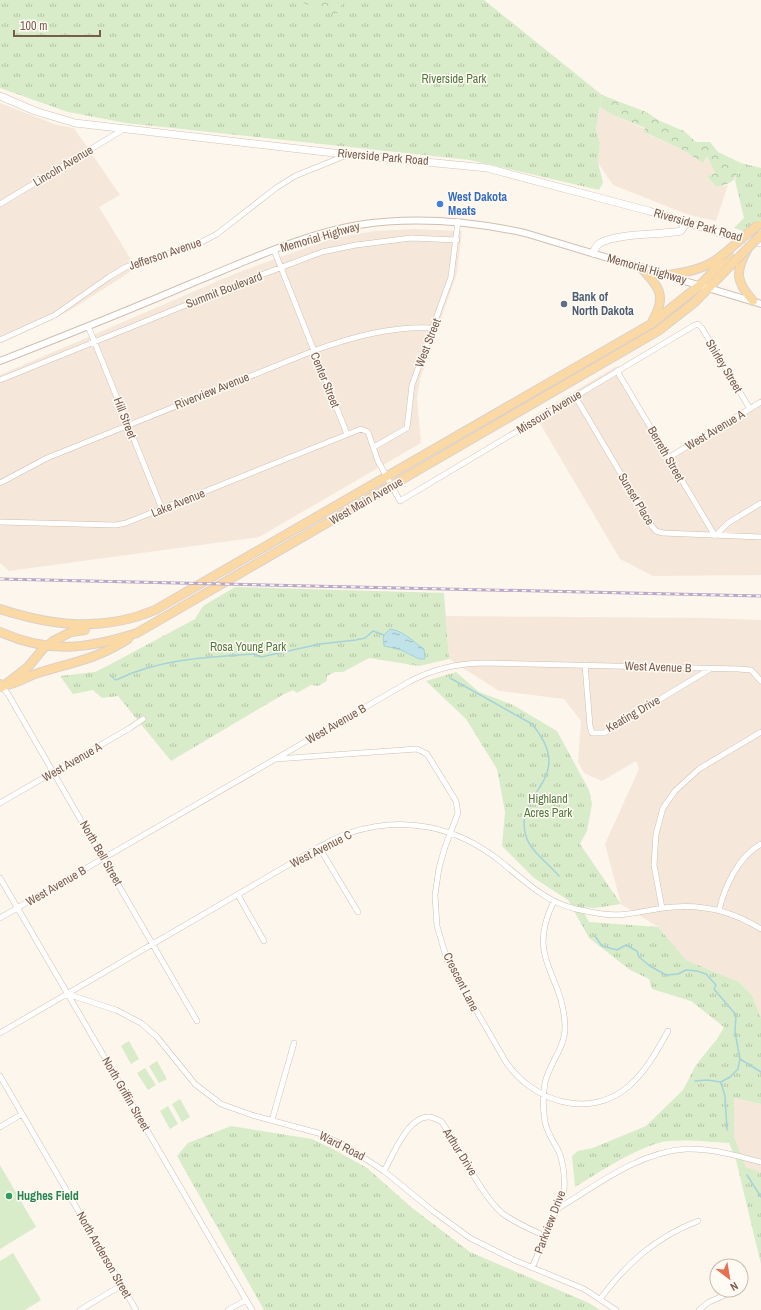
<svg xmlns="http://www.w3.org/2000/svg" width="761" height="1310" viewBox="0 0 761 1310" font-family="'Archivo Narrow',sans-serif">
<defs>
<pattern id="grass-tufts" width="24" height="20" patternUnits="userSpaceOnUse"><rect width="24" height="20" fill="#d8ecc9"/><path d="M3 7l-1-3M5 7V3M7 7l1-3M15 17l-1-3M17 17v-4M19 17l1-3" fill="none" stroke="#b4c2a5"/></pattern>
<pattern id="forest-crowns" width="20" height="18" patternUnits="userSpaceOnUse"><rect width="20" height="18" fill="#d8ecc9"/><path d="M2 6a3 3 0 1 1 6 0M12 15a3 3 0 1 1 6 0" fill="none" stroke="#b4c2a5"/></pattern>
<pattern id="water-ripples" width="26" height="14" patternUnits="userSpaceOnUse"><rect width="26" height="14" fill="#bfe3e8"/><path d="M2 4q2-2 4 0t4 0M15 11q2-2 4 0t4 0" fill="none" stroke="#a0bbbe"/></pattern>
</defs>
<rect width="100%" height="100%" fill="#fdf6ec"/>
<!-- residential -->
<path fill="#f5e8da" d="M0,103L57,125L74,128L120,195L99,207L136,268L69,311L0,343Z
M600,107L613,115L645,129L649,135L681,149L703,163L707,156L715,173L707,178L716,187L728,185L716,221L686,214L613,185L598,163L600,143L596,129Z
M414,229L462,231L457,273L420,379L417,397L421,443L259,537L9,571L0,563V375L239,272L331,239L374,231Z
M617,366L668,454L761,398V575L653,576L620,559L535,415Z
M446,616L709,618L761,620V1018L752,995L739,982L686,960L658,927L621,904L605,844L639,769L636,761L602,781L584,773L578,762L581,721L564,699L499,691L449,659Z
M734,1098L761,1104V1172L746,1167L734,1138Z"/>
<!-- grass -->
<path fill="url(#grass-tufts)" d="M0,0H484L602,95L596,129L600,143L598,163L603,182L599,190L470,160L126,123L68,112L0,88Z
M741,163L761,168V237L734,228L744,218L735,180Z
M235,587L444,593L449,659L419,666L369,658L343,672H335L327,676V681L318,686L311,685L297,693L293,690L284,694L171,761L118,696L102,698L93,690L73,694L60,676L95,672L109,665L195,619L203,606Z
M456,672L479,692L513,705L557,731L589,790L592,804L587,831L580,844L621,904L595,908L581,907L589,922L658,927L686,960L739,982L752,995L761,1018V1104L734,1098V1137L746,1167L761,1172V1264L736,1160L729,1143C709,1142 676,1138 658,1143C628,1153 601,1171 575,1187L572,1156L578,1151L593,1148L646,1126L683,1090L696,1065L717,1039L724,1027L691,1001L652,989L649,979L630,970L589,938L568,900L534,878L502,846L505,812L497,769L466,719L426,681Z
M231,1126L312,1139L333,1149L367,1168L411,1207L470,1252L589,1303L600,1310H264L177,1156L188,1143Z"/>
<!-- forest -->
<path fill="url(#forest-crowns)" d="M296,0H344L335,18L322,7H313Z
M602,95L646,112L660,121L684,131L696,142H710L718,152L741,163C735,180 735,183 716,187L707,177L715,173L707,156L703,163L681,149L644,132L645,128L613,115L600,107Z"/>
<!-- pitch -->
<path fill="#d8ecc9" d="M129,1041L139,1059L131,1064L121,1046Z
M157,1061L167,1079L159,1083L149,1066Z
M145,1068L156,1085L148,1090L137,1073Z
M180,1099L190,1117L182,1122L172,1104Z
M168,1106L178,1124L170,1129L160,1111Z
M0,1165L36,1227L0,1249Z
M13,1253L41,1300L25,1310H0V1261Z"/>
<!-- water -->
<path fill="url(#water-ripples)" stroke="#a5d3da" d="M390,629C402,630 414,642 424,649L425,659H419L401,650L384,646L383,636Z"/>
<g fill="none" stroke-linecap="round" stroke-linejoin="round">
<!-- stream -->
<path stroke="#a5d3da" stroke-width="1.5" d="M111,676L116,680C159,659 207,657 254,654L261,657L320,644L356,640L365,638L373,631L384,635
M450,678L532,724C579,781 512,791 526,836C530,851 549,864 559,876
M595,936L602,946L617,950L626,945L637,951L639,957L650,966L666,975L678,974L686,970L697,971L706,974L716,985L714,989L736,1015L735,1032L740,1059L761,1072
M695,1081L707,1080L721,1082L730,1077L738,1069L740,1059
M721,1083L725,1096L727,1130
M747,1175L761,1197"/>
<!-- minor casing -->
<g stroke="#d1beb0" stroke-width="6">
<path id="minor" d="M0,204L124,129
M274,250L347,434
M88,326L162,509
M0,340L55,315L109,277L126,267L198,244L217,234L276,188L295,176L347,155
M617,371L715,536L728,523L761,503
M0,380L248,280L322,252L356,245L411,238L457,240
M575,396L651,525L656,531L663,533L761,537
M374,447L407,428L412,385L451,277L458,221
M668,458L761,402
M0,483L47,458L313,351C352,337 391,326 433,328
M0,522L116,525L126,523L361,429L368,432L378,461L400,501L695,325L698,324L702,328L750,409
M585,665L590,726L592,733H604L710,669
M2,687L8,694L197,1021
M276,759L417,749L427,754L456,801L458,813L445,847L439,868L435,895L437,926L447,960L506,1062C533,1102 590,1120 629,1086C646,1071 657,1051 668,1031
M0,803L130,728L143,719
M319,847L358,912
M0,878L252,1310
M238,895L264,941
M662,908L654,865L656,834L663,808L675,791L699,769L761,732
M719,910C725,886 738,857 761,844
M0,918L407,683C432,669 458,663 486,663L738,669L751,670L761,681
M67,994L116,1010L141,1023L157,1037L195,1084L221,1104L252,1115L318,1133L346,1146L384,1171L433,1211L470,1238L514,1260L584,1289L616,1310
M0,1033L319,847C329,842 339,836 349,833C403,815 456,826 500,861C524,880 545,902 576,909C585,911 594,913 603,914C623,917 643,911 663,908C698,903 731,910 761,929
M0,1076L136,1310
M272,1120L294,1043
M0,1127L22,1114
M384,1171C393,1155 408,1116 429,1117C433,1117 437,1120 441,1121C460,1147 479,1193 502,1213C515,1223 530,1229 545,1236
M557,1209C597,1185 639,1152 686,1149C711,1148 737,1156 761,1162
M532,1268L564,1191C565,1177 564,1165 559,1152C554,1142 547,1133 545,1122C543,1110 543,1094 545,1083C549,1063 566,1047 565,1026C563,972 525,960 554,901
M600,1299C627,1263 656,1237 698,1221
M80,1310L122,1285
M228,1310L246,1300
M699,1310L709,1302L732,1292"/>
</g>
<!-- tertiary casing -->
<g stroke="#d1beb0" stroke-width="8">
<path id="tertiary" d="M0,361C64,336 127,311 190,284C245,262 300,235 358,225C415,216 470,221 525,233L761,304"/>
</g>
<!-- secondary casing -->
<g stroke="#d6c0b0" stroke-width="8">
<path id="secondary" d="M0,96L35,111L75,123L334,153L487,168L649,211L717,232L761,243
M593,253C595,249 596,245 600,243C618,233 660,235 681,231L686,223"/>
</g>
<!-- primary casing -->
<g stroke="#dad1cd" stroke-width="10">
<path id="primary" d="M747,250C735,272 736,282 753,301
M641,268C659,286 667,296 653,320
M669,275C687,272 705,269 720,257
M0,609C52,626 103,632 155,610L651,324L700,285L729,255
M0,632C50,654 87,649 137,633L658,331L695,302L735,261
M0,684L2,687L28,667L42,650L53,641L71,632L85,630
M6,685C17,684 27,676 38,673C73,662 95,660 128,639"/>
</g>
<!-- minor -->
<use href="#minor" stroke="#fff" stroke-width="5"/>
<!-- tertiary -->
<use href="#tertiary" stroke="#fff" stroke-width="6"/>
<!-- secondary -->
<use href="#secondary" stroke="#fff" stroke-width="7"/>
<!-- primary -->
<use href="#primary" stroke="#fbd9a5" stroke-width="8"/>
<!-- rail casing -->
<g stroke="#b9a8c9" stroke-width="3">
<path id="rail" d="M0,579L761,596"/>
</g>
<!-- rail -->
<use href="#rail" stroke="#fffaf3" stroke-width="1.5" stroke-dasharray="4.5" stroke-linecap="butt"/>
<!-- primary-bridge casing -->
<g stroke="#dad1cd" stroke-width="10" stroke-linecap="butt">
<path id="primary-bridge" d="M720,257L758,225
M735,261L761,235"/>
</g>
<!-- primary-bridge -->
<use href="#primary-bridge" stroke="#fbd9a5" stroke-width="8"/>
</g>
<!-- markers -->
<circle fill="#3f7fe0" stroke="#fffaf3" stroke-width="1.5" cx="440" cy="204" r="4"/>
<circle fill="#5c6f8a" stroke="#fffaf3" stroke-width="1.5" cx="564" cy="304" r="4"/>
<circle fill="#2e9e5b" stroke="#fffaf3" stroke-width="1.5" cx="9" cy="1196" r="4"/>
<g text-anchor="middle" stroke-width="3" stroke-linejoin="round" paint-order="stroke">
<!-- park labels -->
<g font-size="12" fill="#537a41" stroke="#fffaf3">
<text x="454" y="83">Riverside Park</text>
<text x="248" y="651">Rosa Young Park</text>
<text x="548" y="803">Highland<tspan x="548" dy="14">Acres Park</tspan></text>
</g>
<!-- street labels -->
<g font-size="12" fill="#7a5c4d" stroke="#fffaf3">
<text transform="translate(383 157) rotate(5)" y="4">Riverside Park Road</text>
<text transform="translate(63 166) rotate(-31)" y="4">Lincoln Avenue</text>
<text transform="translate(698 225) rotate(16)" y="4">Riverside Park Road</text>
<text transform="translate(320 237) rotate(-16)" y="4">Memorial Highway</text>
<text transform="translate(165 254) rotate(-19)" y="4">Jefferson Avenue</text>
<text transform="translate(647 269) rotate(16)" y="4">Memorial Highway</text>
<text transform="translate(224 290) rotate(-21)" y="4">Summit Boulevard</text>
<text transform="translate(428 343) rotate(-69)" y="4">West Street</text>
<text transform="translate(724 366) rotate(59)" y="4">Shirley Street</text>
<text transform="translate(325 380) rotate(68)" y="4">Center Street</text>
<text transform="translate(212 391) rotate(-22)" y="4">Riverview Avenue</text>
<text transform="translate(549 412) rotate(-31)" y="4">Missouri Avenue</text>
<text transform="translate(125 418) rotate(69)" y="4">Hill Street</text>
<text transform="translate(715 430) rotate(-31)" y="4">West Avenue A</text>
<text transform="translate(666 454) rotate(60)" y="4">Berreth Street</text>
<text transform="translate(636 499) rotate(59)" y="4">Sunset Place</text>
<text transform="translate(366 501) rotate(-30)" y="4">West Main Avenue</text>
<text transform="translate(178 503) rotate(-22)" y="4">Lake Avenue</text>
<text transform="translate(658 667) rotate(2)" y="4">West Avenue B</text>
<text transform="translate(633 714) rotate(-30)" y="4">Keating Drive</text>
<text transform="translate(336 724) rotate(-30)" y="4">West Avenue B</text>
<text transform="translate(72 762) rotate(-30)" y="4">West Avenue A</text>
<text transform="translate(321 849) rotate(-27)" y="4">West Avenue C</text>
<text transform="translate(101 853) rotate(60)" y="4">North Bell Street</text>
<text transform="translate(56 886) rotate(-30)" y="4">West Avenue B</text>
<text transform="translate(461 982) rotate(63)" y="4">Crescent Lane</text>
<text transform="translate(126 1094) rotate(60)" y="4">North Griffin Street</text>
<text transform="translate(342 1146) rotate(27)" y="4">Ward Road</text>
<text transform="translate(460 1152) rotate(58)" y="4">Arthur Drive</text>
<text transform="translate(550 1222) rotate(-69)" y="4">Parkview Drive</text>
<text transform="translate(104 1255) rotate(60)" y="4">North Anderson Street</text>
</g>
<!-- shop labels -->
<g font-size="12" font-weight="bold" fill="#366cbe" stroke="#fffaf3" text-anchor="start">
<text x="448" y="201">West Dakota<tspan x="448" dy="14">Meats</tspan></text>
</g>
<!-- service labels -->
<g font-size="12" font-weight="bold" fill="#4e5e75" stroke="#fffaf3" text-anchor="start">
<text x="572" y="301">Bank of<tspan x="572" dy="14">North Dakota</tspan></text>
</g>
<!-- leisure labels -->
<g font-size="12" font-weight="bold" fill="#27864d" stroke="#fffaf3" text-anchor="start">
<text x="17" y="1200">Hughes Field</text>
</g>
</g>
<!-- north arrow -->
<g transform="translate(729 1278) rotate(149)"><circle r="19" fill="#fffaf3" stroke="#cabbb1"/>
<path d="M0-3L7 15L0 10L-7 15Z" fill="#e76f51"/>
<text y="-6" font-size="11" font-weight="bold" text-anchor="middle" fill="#7a5c4d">N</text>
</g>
<!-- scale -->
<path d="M14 30v6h86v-6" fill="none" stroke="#7a5c4d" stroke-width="2"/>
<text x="20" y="30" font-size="12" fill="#7a5c4d" stroke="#fffaf3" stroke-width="3" paint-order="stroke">100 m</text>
</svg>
